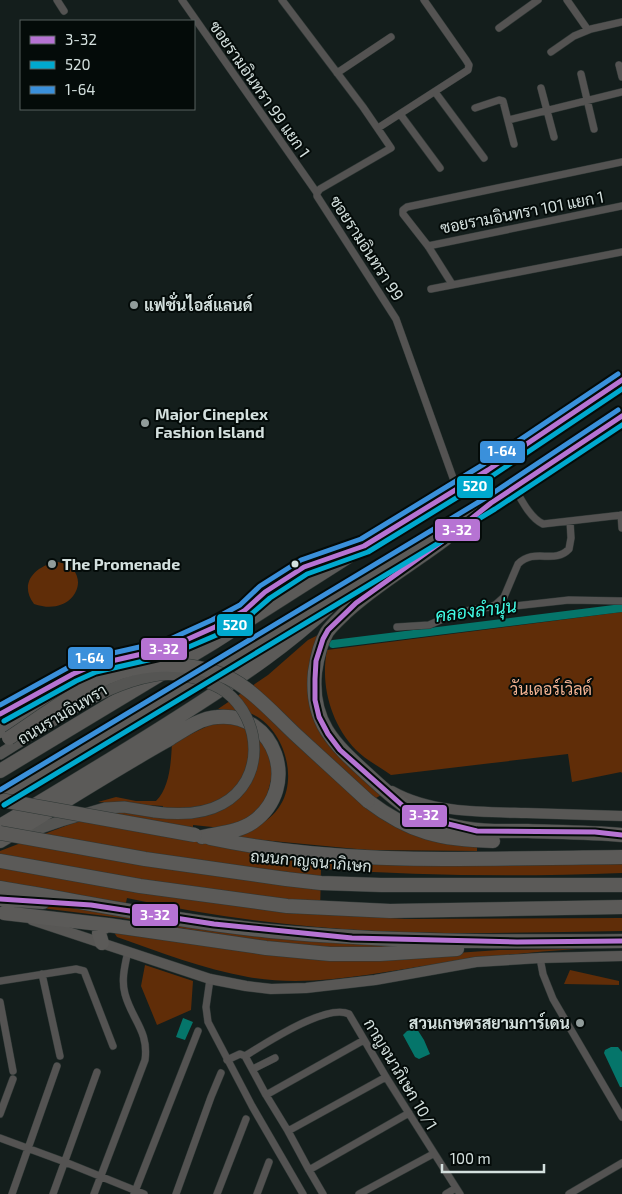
<svg xmlns="http://www.w3.org/2000/svg" width="622" height="1194" viewBox="0 0 622 1194" font-family="'Exo 2',Sarabun,sans-serif">
<rect width="100%" height="100%" fill="#141e1c"/>
<!-- green -->
<path fill="#602d08" d="M58,562C95,569 77,619 34,604C18,583 36,565 58,562Z
M622,612V773L621,772L572,782L568,754L391,775C380,767 366,760 356,750C331,724 320,685 327,650Z
M320,634L315,717L381,795L368,803L477,845V851L367,850L241,838L234,835C252,829 271,822 281,804C298,775 283,728 252,714C243,710 228,711 218,709L268,675L308,640Z
M216,722H239L266,744L273,773L267,795L260,810L243,820L222,828L193,825V840L221,845L622,860V873C522,877 422,876 321,869L320,913L405,919L622,918V931C540,932 457,935 375,931C291,927 209,916 127,898L124,912L431,943L378,950L313,947L256,941L122,918L0,903V851L73,823L108,815L122,812L161,818L163,806L98,802L116,797L136,801H156C170,787 171,762 172,743Z
M116,930L413,956L499,950L577,949C530,952 484,957 437,964C375,973 311,988 248,977C203,969 160,952 117,937L115,934Z
M145,965L193,981L191,1010L157,1025L141,986Z
M570,970L619,981V985L564,984Z"/>
<!-- water -->
<path fill="#05756a" d="M183,1018L193,1022L185,1040L176,1037Z
M417,1029L424,1040L430,1054L419,1059L415,1057L403,1035L407,1031Z
M611,1047H618L622,1052V1087H620L604,1053L605,1050Z"/>
<g fill="none" stroke-linecap="round" stroke-linejoin="round">
<!-- canal -->
<path stroke="#05756a" stroke-width="8" d="M333,644L622,608"/>
<!-- street casing -->
<g stroke="#303836" stroke-width="8">
<path id="street" d="M57,0L64,11
M182,0L317,193
M282,0L363,107L391,148L320,189L317,193V196L396,319L457,489
M567,0L588,30
M499,28L538,0
M551,52L574,36L591,29L622,22
M619,65L622,77
M337,73L391,37
M581,74L594,129
M541,88L554,137
M435,92L484,158
M475,108L499,100L503,101L514,144
M400,114L440,168
M508,120L622,92
M378,128L468,70L469,65L466,60L424,0
M428,246L622,206
M452,284L428,246L403,214V210L407,207L622,162
M431,289L622,252
M514,487C521,499 530,518 543,524L622,515
M621,515L622,528
M491,607L497,608L569,600L622,601
M397,627L429,625L459,612L490,607L495,605L504,597L518,564C535,547 554,565 569,549L571,538L570,521
M540,958L543,974L553,999L622,1117
M42,974L60,1056
M210,979L206,1007L208,1022L252,1106L303,1194
M0,981L76,969L84,971L113,1046
M0,1002L13,1071
M245,1056C266,1043 327,1003 349,1014L386,1077L460,1194
M227,1060L240,1054L245,1056L266,1095L364,1040
M253,1069L275,1058
M266,1095L288,1131L386,1077
M0,1114L13,1079
M288,1131L309,1170L409,1113
M0,1138L65,1162L144,1194
M309,1170L323,1194
M12,1194L57,1066
M53,1194L97,1072
M94,1194L145,1060C149,1031 132,1020 125,994C121,980 125,965 128,951
M134,1194L198,1031
M176,1194L211,1097L221,1073
M217,1194L246,1119
M257,1194L269,1162
M359,1194L433,1154
M446,1194L456,1188
M569,1194L622,1163"/>
</g>
<!-- secondary casing -->
<g stroke="#303836" stroke-width="11">
<path id="secondary" d="M0,714L73,674L94,665L112,660L141,655L168,648L200,635L267,598L330,559L347,551
M392,791C431,813 483,812 526,813C558,814 590,815 622,816
M32,920L210,979L246,986L271,989L306,988L375,980L476,962L540,958L622,956"/>
</g>
<!-- primary casing -->
<g stroke="#303836" stroke-width="12">
<path id="primary" d="M0,754L59,717
M17,836L61,821L105,808L124,807L155,812"/>
</g>
<!-- highway casing -->
<g stroke="#303836" stroke-width="15">
<path id="highway" d="M445,539C412,564 375,585 345,613C339,619 332,625 327,632C320,644 317,658 315,672C310,721 333,743 367,774C394,799 412,816 449,825C475,832 501,831 528,831C559,832 591,832 622,835
M103,673L141,655
M0,731L12,725L67,693
M0,771L214,642L396,526L488,470L622,380
M0,799L491,503L622,416
M368,801C410,833 442,840 493,841
M0,826C67,786 134,746 200,703C246,673 286,646 327,608
M210,838C345,867 485,858 622,857
M0,841C55,808 109,773 166,741C181,732 199,718 217,717C275,711 302,787 253,822C239,832 219,833 202,837
M0,861L140,886L287,906L390,911L622,907
M286,879L321,883L381,885H622
M0,888C90,903 179,922 270,931C387,942 504,942 622,941
M0,899L43,902
M4,913L108,925L266,948L330,954H380L457,949
M102,943L99,933L102,928L108,925"/>
</g>
<!-- street -->
<use href="#street" stroke="#545352" stroke-width="7"/>
<!-- secondary -->
<use href="#secondary" stroke="#585755" stroke-width="10"/>
<!-- primary -->
<use href="#primary" stroke="#555553" stroke-width="11"/>
<!-- highway -->
<use href="#highway" stroke="#5b5a58" stroke-width="14"/>
<!-- primary-bridge casing -->
<g stroke="#303836" stroke-width="12" stroke-linecap="butt">
<path id="primary-bridge" d="M59,717C89,700 118,682 153,676C168,673 184,675 198,679C207,682 218,686 226,692C262,720 266,780 222,804C202,815 178,815 155,812"/>
</g>
<!-- highway-bridge casing -->
<g stroke="#303836" stroke-width="15" stroke-linecap="butt">
<path id="highway-bridge" d="M9,738C44,715 91,679 131,669C167,660 215,665 245,688C263,701 279,719 295,734C320,757 344,779 368,801
M0,800L195,835
M0,833L145,859L286,879"/>
</g>
<!-- primary-bridge -->
<use href="#primary-bridge" stroke="#555553" stroke-width="11"/>
<!-- highway-bridge -->
<use href="#highway-bridge" stroke="#5b5a58" stroke-width="14"/>
<!-- bus-1 casing -->
<g stroke="#040b09" stroke-width="9">
<path id="bus-1" d="M622,416L491,503L447,538L356,603L328,630L323,639L316,661L315,679V700L319,717L328,734L340,750L403,806L436,821L477,831L595,832L622,835
M0,714L73,674L94,665L168,648L215,627L244,611L265,592L304,567L364,546L488,470L622,380
M0,899L91,905L214,924L352,938L517,942L622,941"/>
</g>
<!-- bus-2 casing -->
<g stroke="#040b09" stroke-width="9">
<path id="bus-2" d="M4,721L76,681L96,672L170,655L219,634L248,617L270,598L307,574L368,552L492,476L622,389
M4,805L495,509L622,425"/>
</g>
<!-- bus-3 casing -->
<g stroke="#040b09" stroke-width="9">
<path id="bus-3" d="M0,705L69,667L91,658L166,641L212,620L240,605L260,586L301,560L361,539L484,464L618,374
M0,790L487,497L618,410"/>
</g>
<!-- bus-1 -->
<use href="#bus-1" stroke="#b673d3" stroke-width="5"/>
<!-- bus-2 -->
<use href="#bus-2" stroke="#00a9ce" stroke-width="5"/>
<!-- bus-3 -->
<use href="#bus-3" stroke="#3a90db" stroke-width="5"/>
</g>
<!-- markers -->
<g fill="#919c9a" stroke="#040b09" stroke-width="2">
<circle cx="134" cy="305" r="5"/>
<circle cx="145" cy="423" r="5"/>
<circle cx="52" cy="564" r="5"/>
<circle cx="580" cy="1023" r="5"/>
</g>
<circle fill="#d4e0de" stroke="#040b09" stroke-width="2" cx="295" cy="564" r="4.5"/>
<g text-anchor="middle" stroke-width="4" stroke-linejoin="round" paint-order="stroke">
<!-- street labels -->
<g font-size="16" fill="#d4e0de" stroke="#040b09">
<text transform="translate(260 89) rotate(55)" y="6">ซอยรามอินทรา 99 แยก 1</text>
<text transform="translate(522 212) rotate(-11)" y="6">ซอยรามอินทรา 101 แยก 1</text>
<text transform="translate(367 248) rotate(57)" y="6">ซอยรามอินทรา 99</text>
<text transform="translate(62 714) rotate(-31)" y="6">ถนนรามอินทรา</text>
<text transform="translate(311 861) rotate(5)" y="6">ถนนกาญจนาภิเษก</text>
<text transform="translate(401 1074) rotate(59)" y="6">กาญจนาภิเษก 10/1</text>
</g>
<!-- poi labels -->
<g font-size="16" font-weight="bold" fill="#d4e0de" stroke="#040b09" text-anchor="start">
<text x="144" y="311">แฟชั่นไอส์แลนด์</text>
<text x="155" y="420">Major Cineplex<tspan x="155" dy="18">Fashion Island</tspan></text>
<text x="62" y="570">The Promenade</text>
<text x="570" y="1029" text-anchor="end">สวนเกษตรสยามการ์เดน</text>
</g>
<!-- park labels -->
<g font-size="16" fill="#f4b392" stroke="#040b09">
<text x="551" y="695">วันเดอร์เวิลด์</text>
</g>
<!-- water labels -->
<g font-size="18" font-style="italic" fill="#41fde7" stroke="#040b09">
<text transform="translate(476 611) rotate(-7)" y="6">คลองลำนุ่น</text>
</g>
</g>
<g stroke="#040b09" stroke-width="2">
<rect x="479" y="440" width="47" height="24" rx="5" fill="#3a90db"/>
<rect x="456" y="475" width="38" height="24" rx="5" fill="#00a9ce"/>
<rect x="434" y="518" width="47" height="24" rx="5" fill="#b673d3"/>
<rect x="216" y="613" width="38" height="24" rx="5" fill="#00a9ce"/>
<rect x="140" y="637" width="48" height="24" rx="5" fill="#b673d3"/>
<rect x="67" y="646" width="47" height="24" rx="5" fill="#3a90db"/>
<rect x="401" y="804" width="47" height="24" rx="5" fill="#b673d3"/>
<rect x="131" y="903" width="48" height="24" rx="5" fill="#b673d3"/>
</g>
<g font-size="14" text-anchor="middle" font-weight="bold" fill="#fff">
<text x="502" y="456">1-64</text>
<text x="475" y="491">520</text>
<text x="457" y="535">3-32</text>
<text x="235" y="630">520</text>
<text x="164" y="654">3-32</text>
<text x="90" y="663">1-64</text>
<text x="424" y="820">3-32</text>
<text x="155" y="920">3-32</text>
</g>
<!-- legend -->
<rect x="20" y="20" width="175" height="90" fill="#040b09" stroke="#57605e"/>
<rect x="30" y="36" width="25" height="8" fill="#b673d3" stroke="#57605e"/>
<text x="65" y="45" font-size="15" fill="#d4e0de">3-32</text>
<rect x="30" y="61" width="25" height="8" fill="#00a9ce" stroke="#57605e"/>
<text x="65" y="70" font-size="15" fill="#d4e0de">520</text>
<rect x="30" y="86" width="25" height="8" fill="#3a90db" stroke="#57605e"/>
<text x="65" y="95" font-size="15" fill="#d4e0de">1-64</text>
<!-- scale -->
<path d="M442 1164v8h102v-8" fill="none" stroke="#d4e0de" stroke-width="2.5"/>
<text x="450" y="1164" font-size="15" fill="#d4e0de" stroke="#040b09" stroke-width="4" paint-order="stroke">100 m</text>
</svg>
